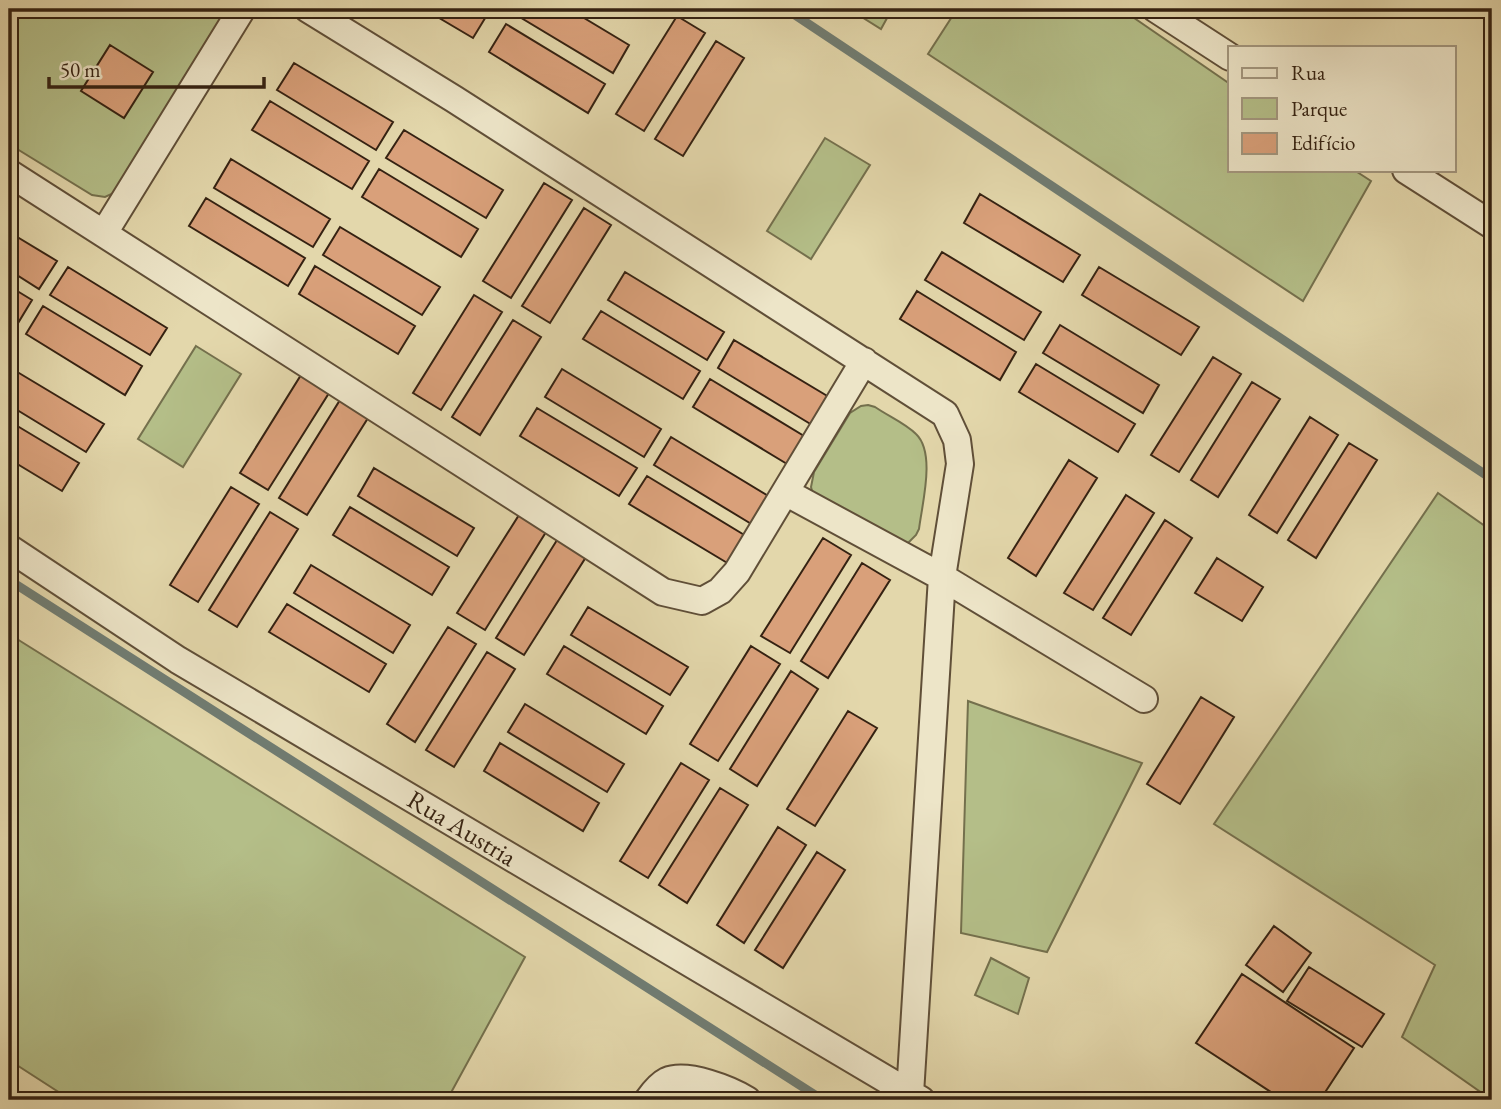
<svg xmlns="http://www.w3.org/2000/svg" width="1501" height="1109" viewBox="0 0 1501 1109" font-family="'EB Garamond',serif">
<rect width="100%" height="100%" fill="#e3d7ab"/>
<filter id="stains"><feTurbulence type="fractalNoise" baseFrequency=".00286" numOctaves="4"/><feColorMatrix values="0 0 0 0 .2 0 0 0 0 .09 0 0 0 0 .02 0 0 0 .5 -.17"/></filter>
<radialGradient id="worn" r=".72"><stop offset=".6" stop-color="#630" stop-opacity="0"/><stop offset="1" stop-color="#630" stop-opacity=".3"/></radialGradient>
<!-- green -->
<path fill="#b4be88" stroke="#74704d" stroke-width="2" d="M9,9H231L116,192L105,197L92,195L9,144Z
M849,9H892L881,29Z
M957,9H1121L1230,84V170H1354L1371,181L1303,301L928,54Z
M825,138L870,165L811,259L767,231Z
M196,346L241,374L183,467L138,439Z
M868,405L875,407C888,416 905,423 916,434C936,453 922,504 919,529L916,535L907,544L813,495L811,487L814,472L850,413L861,406Z
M1438,493L1492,531V1100L1402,1037L1435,965L1214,824Z
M9,634L525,957L447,1100H71L9,1060Z
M968,701L1142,763L1047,952L961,933Z
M991,958L1029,978L1018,1014L975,995Z"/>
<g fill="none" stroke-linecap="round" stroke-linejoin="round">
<!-- stream -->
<path stroke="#707c72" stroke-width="9" d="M786,9L1492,479
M9,580L823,1100"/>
</g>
<!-- building -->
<path fill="#d9a07a" stroke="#352212" stroke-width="2" d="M9,9H26V11L19,18L9,17Z
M424,9H487L490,10L473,38Z
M516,9H569L629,45L613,73L513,13Z
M677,16L705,33L644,131L616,114Z
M506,24L605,84L588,113L489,52Z
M716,41L744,58L683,156L655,139Z
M110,45L153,72L124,118L81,91Z
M294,63L393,122L376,150L277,90Z
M270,101L369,161L352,189L252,130Z
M404,130L503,190L486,218L386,158Z
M231,159L330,219L313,247L214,188Z
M379,169L478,229L461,257L362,197Z
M544,183L572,200L511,298L483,281Z
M980,194L1080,255L1063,282L964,223Z
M206,198L305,258L288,286L189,226Z
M584,208L611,225L550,323L522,306Z
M340,227L440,287L422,315L323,255Z
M9,232L57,261L39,289L9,270Z
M942,252L1041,312L1024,340L925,280Z
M315,266L415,326L398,354L299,294Z
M68,267L167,328L150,355L50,295Z
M1099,267L1199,327L1181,355L1082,295Z
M625,272L724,332L707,360L608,300Z
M9,286L32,300L15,328L9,324Z
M917,291L1016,352L1000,380L900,319Z
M474,295L502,312L441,410L413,393Z
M43,306L142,366L125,395L26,334Z
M601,311L700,371L683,399L583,339Z
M513,320L541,337L480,435L452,417Z
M1060,325L1159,385L1143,413L1043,353Z
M734,340L834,400L817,428L718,368Z
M1213,357L1241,374L1179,472L1151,455Z
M1036,364L1135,424L1118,452L1019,392Z
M9,367L104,424L86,452L9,405Z
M562,369L661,429L644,457L545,397Z
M301,375L329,393L268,490L240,473Z
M710,379L809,439L792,467L693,407Z
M1252,382L1280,399L1218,497L1191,480Z
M340,400L368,418L307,515L279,498Z
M537,408L637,468L619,496L520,436Z
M1310,417L1338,435L1277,533L1249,515Z
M9,421L79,463L62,491L9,459Z
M671,437L770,497L753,525L654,465Z
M1349,443L1377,460L1316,558L1288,540Z
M1069,460L1097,478L1036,576L1008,558Z
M374,468L474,528L457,556L358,496Z
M647,476L746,536L729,564L629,504Z
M231,487L259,504L198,602L170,585Z
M1126,495L1154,513L1093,610L1064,593Z
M350,507L449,567L432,595L333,535Z
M270,512L298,529L237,627L209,610Z
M519,515L546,532L485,630L457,613Z
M1165,520L1192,538L1131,635L1103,618Z
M823,538L851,555L790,653L761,636Z
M557,540L586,557L524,655L496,638Z
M1217,558L1263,587L1242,621L1195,593Z
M862,563L890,580L828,678L801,661Z
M311,565L410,625L393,653L294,593Z
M287,604L386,664L369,692L269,632Z
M588,607L688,667L670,695L571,635Z
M448,627L476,644L415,742L387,724Z
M564,646L663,706L646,734L547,674Z
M751,646L780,664L718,761L690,744Z
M487,652L515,669L454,767L426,750Z
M791,671L818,689L757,786L730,769Z
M1201,697L1234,717L1180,804L1147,784Z
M525,704L624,764L607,792L508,732Z
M848,711L877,728L815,826L787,809Z
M500,743L599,803L583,831L484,771Z
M681,763L709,780L648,878L620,861Z
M720,788L748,805L687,903L659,885Z
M778,827L806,845L744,943L717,925Z
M817,852L845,870L783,968L755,950Z
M1274,926L1311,953L1283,992L1246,965Z
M1309,967L1384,1014L1362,1047L1287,1001Z
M1242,974L1354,1048L1320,1100H1283L1196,1043Z"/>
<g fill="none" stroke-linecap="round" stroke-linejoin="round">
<!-- minor casing -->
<g stroke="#604f38" stroke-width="30">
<path id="minor" d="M308,9L454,99L945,414L957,440L960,464L942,577L910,1094
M1156,9L1230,57
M1406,170L1492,225
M9,173L663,592L702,601L720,591L737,572L864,361
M104,233L242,9
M787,493L942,577L1144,699
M9,548L178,660L921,1100
M648,1100C653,1093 659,1085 667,1081C687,1072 731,1090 747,1100"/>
</g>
<!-- minor -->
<use href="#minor" stroke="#ede5c8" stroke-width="26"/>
</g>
<g text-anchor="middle" stroke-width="5" stroke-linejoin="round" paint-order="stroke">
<!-- street labels -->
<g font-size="26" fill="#352212" stroke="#ede5c8">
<text transform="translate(462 828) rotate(31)" y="9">Rua Austria</text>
</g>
</g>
<!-- margin -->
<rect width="1501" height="1109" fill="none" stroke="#e3d7ab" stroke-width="35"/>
<rect x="10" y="10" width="1480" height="1088" fill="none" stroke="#352212" stroke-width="3.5"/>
<rect x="18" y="18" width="1466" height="1074" fill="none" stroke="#352212" stroke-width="2"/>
<!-- legend -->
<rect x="1228" y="46" width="228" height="126" fill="#ede5c8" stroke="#a3977f" stroke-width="2"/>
<rect x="1242" y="68" width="35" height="10" fill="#ede5c8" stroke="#a3977f" stroke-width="2"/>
<text x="1291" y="80" font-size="21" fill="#352212">Rua</text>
<rect x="1242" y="98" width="35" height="21" fill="#b4be88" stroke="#a3977f" stroke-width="2"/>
<text x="1291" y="116" font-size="21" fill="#352212">Parque</text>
<rect x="1242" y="133" width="35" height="21" fill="#d9a07a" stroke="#a3977f" stroke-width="2"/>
<text x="1291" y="150" font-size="21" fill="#352212">Edifício</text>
<!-- scale -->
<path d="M49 77v10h215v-10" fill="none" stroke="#352212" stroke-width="3.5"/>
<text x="60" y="77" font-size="21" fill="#352212" stroke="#ede5c8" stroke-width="5" paint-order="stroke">50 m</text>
<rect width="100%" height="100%" filter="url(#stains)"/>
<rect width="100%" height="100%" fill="url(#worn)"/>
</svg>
